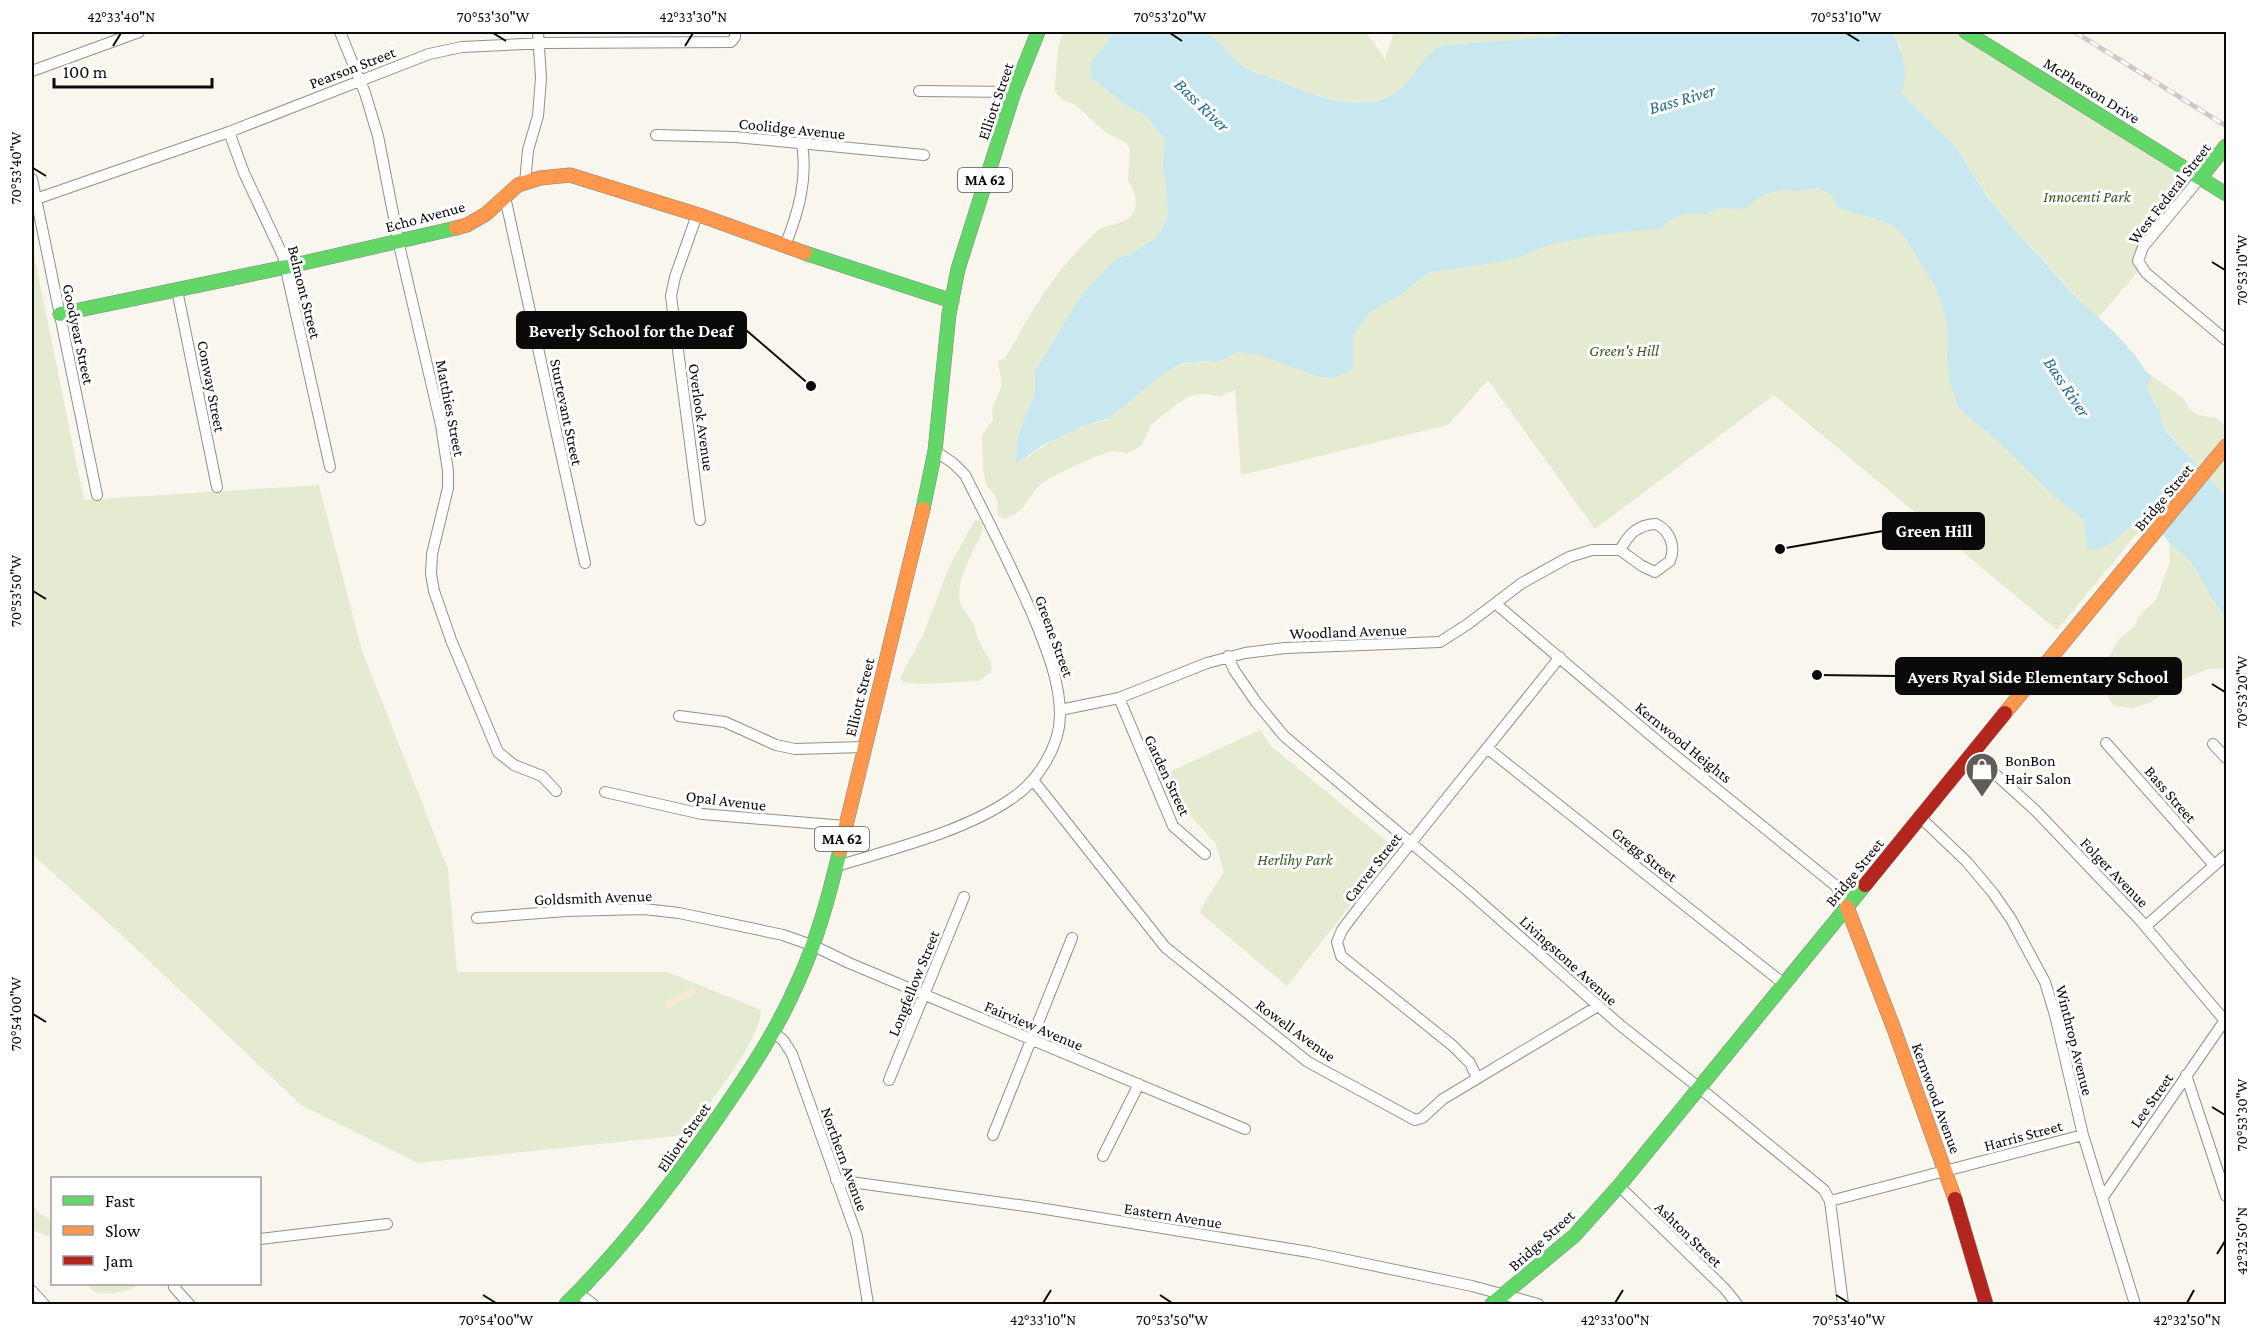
<svg xmlns="http://www.w3.org/2000/svg" width="2258" height="1336" viewBox="0 0 2258 1336" font-family="'Crimson Pro',serif">
<rect width="100%" height="100%" fill="#f9f6ee"/>
<!-- green -->
<path fill="#e4ebd0" d="M1064,32H1114L1104,47L1092,60V78L1125,105L1146,116L1165,140L1162,171L1165,176L1168,215L1158,236L1131,254L1115,259L1089,286L1075,305L1035,371V392L1027,412V458C1044,444 1064,434 1084,426C1092,423 1103,422 1110,418C1117,414 1122,407 1127,402C1158,377 1175,358 1217,362L1232,344L1412,287L1430,272L1475,266L1676,202L1811,177L1908,226L2149,519L2057,630L1774,395L1595,529L1488,380L1448,425L1241,475L1235,390L1221,396L1204,394L1192,395L1178,403L1151,425L1142,445L1128,453C1124,453 1118,451 1114,451C1104,451 1050,477 1041,484C1026,498 1026,512 1004,519L997,515C999,502 997,495 987,487L983,470L982,435L993,420L992,409L1002,386L998,361L1005,358C1020,334 1032,309 1049,286C1062,267 1078,250 1095,233C1105,223 1122,226 1132,215C1140,205 1134,189 1128,181L1130,148L1125,142L1107,133L1073,103L1064,101L1054,91C1058,73 1055,46 1064,32Z
M1199,32H1366L1385,59L1394,32H1572L1555,37L1444,45C1421,53 1417,83 1396,93C1357,113 1322,97 1285,83C1269,77 1252,72 1238,63C1221,52 1224,40 1199,32Z
M1893,32H1966L2201,177L2143,247L2141,268L2097,319L1995,207L1955,146L1899,91L1901,48Z
M32,245L84,500L319,485L362,651L448,869L457,972H667L761,1010C760,1042 706,1107 686,1135L418,1163L301,1105L126,939L32,854Z
M2152,376L2183,398L2189,408L2198,415L2216,418L2226,426V496L2164,428L2160,412L2147,389Z
M975,520H980L983,530C974,551 960,571 959,595C959,605 968,615 973,624C976,630 977,639 981,645C990,662 1001,669 978,681L921,684L903,682L900,678L923,635L949,567Z
M2169,543L2190,561L2226,621V668L2208,669L2188,677L2151,702L2133,708L2114,706L2100,686V670L2120,638L2135,626L2138,618L2157,598L2170,562Z
M1260,730L1272,747L1395,848L1287,986L1199,912L1224,872L1216,844L1186,811L1165,774Z
M32,1203L39,1213L52,1220V1238L32,1230Z
M87,1284H140C132,1291 109,1295 98,1293C93,1292 90,1288 87,1284Z"/>
<!-- sand -->
<path fill="#f6ead2" d="M692,988L697,990L695,995L684,998L669,1009L665,1008L666,1001Z"/>
<!-- water -->
<path fill="#c9e7ee" d="M1114,32C1135,32 1189,27 1206,34C1221,39 1225,52 1236,61C1247,71 1264,75 1277,80C1310,93 1339,107 1375,101C1415,94 1414,56 1444,45L1555,37L1572,32H1893C1900,47 1912,77 1900,92L1955,146L1989,199L2002,215L2075,296L2118,336L2134,354L2146,372L2152,376L2147,389L2160,412L2164,429L2226,496V621L2190,561L2169,543C2166,537 2161,532 2156,529C2123,511 2119,554 2088,549L2084,520L2056,498L2002,445L1958,407L1950,383L1947,358L1948,333L1943,307L1936,289L1906,238C1888,216 1862,217 1838,208L1832,195L1818,188L1794,191L1786,189L1762,195L1745,209L1720,208L1706,214H1684L1668,221L1663,228L1597,235L1545,246L1518,258L1476,266L1430,272L1402,294L1370,312L1353,335V369L1334,378L1320,377L1262,356L1238,352L1217,362L1203,361L1181,364L1160,376L1110,418L1083,426L1056,439L1041,446L1015,465L1018,436L1035,392V371L1075,305L1089,286L1115,259L1131,254L1158,236L1168,215L1165,176L1162,171L1165,140L1146,116L1125,105L1092,78L1090,70L1092,60L1104,47Z"/>
<g fill="none" stroke-linecap="round" stroke-linejoin="round">
<!-- street casing -->
<g stroke="#92908d" stroke-width="12">
<path id="street" d="M340,32L365,93L378,136L400,249L441,425L448,471V488L432,554L431,574L434,591L451,640L498,752L514,765L542,776L556,791
M32,71L139,32
M919,91L1014,92
M229,132L244,173L283,256L330,467
M656,135L735,137L924,155
M2201,177L2143,247L2138,261L2146,273L2226,340
M32,179L97,495
M525,183L528,150L538,116L541,78L538,32
M505,197L585,563
M36,199L229,132L429,54L462,47L546,43L731,42L735,37V32
M697,215L675,277L671,296L700,520
M785,246C798,213 808,180 802,144
M177,290L217,487
M1656,524C1670,531 1676,546 1670,561L1655,572L1642,566L1620,550C1629,534 1637,525 1656,524Z
M1496,604L1661,744L1836,886L1847,907
M1228,656L1234,670L1256,702L1284,736L1467,890L1620,1025L1707,1094L1824,1190L1830,1201L1843,1304
M1119,698L1173,826L1205,854
M1060,710L1119,698L1207,663L1245,653L1285,648L1440,642L1468,624L1522,583L1569,557L1592,550H1620
M679,716L725,722L776,745L795,749L864,747
M2106,743L2214,865
M2213,744L2226,758
M1487,748L1784,984
M1972,753L2035,810L2139,919L2226,1022
M1033,780L1165,947L1308,1062L1415,1120L1422,1118L1443,1099L1598,1006
M605,792L702,814L845,826
M1920,817L1967,862L1993,893L2011,919L2045,982L2055,1015L2083,1135L2135,1304
M837,866C892,849 963,832 1011,799C1037,782 1060,747 1060,715C1060,683 1048,653 1036,623C1015,573 990,524 965,475L953,463L935,451
M477,918L566,911L644,909L679,913L783,935L814,946L849,963L1245,1129
M2146,926L2226,855
M774,1033L783,1040L792,1054L857,1236L868,1304
M2186,1075L2226,1196
M1477,1078L1470,1063L1453,1046L1341,956L1337,942L1342,930L1361,905L1560,657
M889,1080L964,897
M993,1135L1072,938
M1103,1156L1139,1084
M836,1180L1033,1207L1309,1252L1472,1286L1538,1304
M1619,1186L1725,1289L1737,1304
M2103,1197L2225,1020
M1830,1201L2083,1135
M260,1239L387,1224
M176,1284L174,1287L189,1304
M32,1291L44,1304
M578,1293L593,1304"/>
</g>
<!-- fast casing -->
<g stroke="#888783" stroke-width="15">
<path id="fast" d="M1966,32L2226,194
M2201,177L2226,146
M805,253L952,301
M60,314L286,267L456,228
M923,509L935,451L949,314L958,269L1014,92L1038,32
M566,1304C624,1247 672,1184 718,1117C748,1074 776,1032 797,984C817,941 829,896 840,850
M1492,1304L1574,1236L1619,1186L1865,885"/>
</g>
<!-- slow casing -->
<g stroke="#888783" stroke-width="15">
<path id="slow" d="M456,228L467,225L486,214L518,185L540,178L570,175L705,217L805,253
M2005,713L2226,446
M840,850L923,509
M1847,907L1894,1029L1955,1199"/>
</g>
<!-- jam casing -->
<g stroke="#888783" stroke-width="15">
<path id="jam" d="M1865,885L2005,713
M1955,1199L1986,1304"/>
</g>
<!-- street -->
<use href="#street" stroke="#fefefc" stroke-width="10"/>
<!-- fast -->
<use href="#fast" stroke="#63d668" stroke-width="14"/>
<!-- slow -->
<use href="#slow" stroke="#ff974d" stroke-width="14"/>
<!-- jam -->
<use href="#jam" stroke="#b3261e" stroke-width="14"/>
<!-- rail casing -->
<g stroke="#d4c6c7" stroke-width="5">
<path id="rail" d="M2075,32L2226,126"/>
</g>
<!-- rail -->
<use href="#rail" stroke="#fff" stroke-width="3" stroke-dasharray="9" stroke-linecap="butt"/>
</g>
<!-- ticks -->
<path fill="none" stroke="#0a0a0a" stroke-width="2" d="M493,33L506,41M1170,33L1182,41M1846,33L1859,41M113,46L121,33M685,46L693,33M33,168L46,176M2212,262L2225,270M33,591L46,599M2212,684L2225,692M33,1014L46,1022M2212,1107L2225,1115M2217,1254L2225,1241M483,1295L496,1303M1160,1295L1172,1303M1836,1295L1849,1303M1043,1303L1051,1290M1615,1303L1623,1290M2187,1303L2194,1290"/>
<!-- icons -->
<defs>
<g id="shop-pin" transform="scale(1.725)"><path d="M0 17L-7.5 6A9.5 9.5 0 1 1 7.5 6Z" fill="#5e5d5a" stroke="#fff"/><path d="M-5-2.5h2.3a2.7 3.5 0 0 1 5.4 0H5L5.5 6h-11ZM-1.5-2.5h3a1.5 2.3 0 0 0-3 0Z" fill="#fff"/></g>
</defs>
<g fill-rule="evenodd">
<use href="#shop-pin" x="1982" y="769"/>
</g>
<g text-anchor="middle" stroke-width="6" stroke-linejoin="round" paint-order="stroke">
<!-- shield labels -->
<g fill="#fff" stroke="#545454" stroke-width="1.5">
<rect x="958" y="168" width="54" height="24" rx="4.5"/>
<rect x="815" y="827" width="54" height="24" rx="4.5"/>
</g>
<g font-size="15" font-weight="bold" fill="#0a0a0a">
<text x="985" y="185">MA 62</text>
<text x="842" y="844">MA 62</text>
</g>
<!-- street labels -->
<g font-size="16" fill="#0a0a0a" stroke="#fff">
<text transform="translate(352 67) rotate(-21)" y="6">Pearson Street</text>
<text transform="translate(2092 90) rotate(32)" y="6">McPherson Drive</text>
<text transform="translate(995 101) rotate(-71)" y="6">Elliott Street</text>
<text transform="translate(792 128) rotate(6)" y="6">Coolidge Avenue</text>
<text transform="translate(2169 193) rotate(-52)" y="6">West Federal Street</text>
<text transform="translate(425 216) rotate(-15)" y="6">Echo Avenue</text>
<text transform="translate(305 292) rotate(76)" y="6">Belmont Street</text>
<text transform="translate(79 334) rotate(78)" y="6">Goodyear Street</text>
<text transform="translate(212 386) rotate(79)" y="6">Conway Street</text>
<text transform="translate(451 408) rotate(79)" y="6">Matthies Street</text>
<text transform="translate(567 412) rotate(78)" y="6">Sturtevant Street</text>
<text transform="translate(702 417) rotate(82)" y="6">Overlook Avenue</text>
<text transform="translate(2163 497) rotate(-50)" y="6">Bridge Street</text>
<text transform="translate(1348 631) rotate(-2)" y="6">Woodland Avenue</text>
<text transform="translate(1055 636) rotate(70)" y="6">Greene Street</text>
<text transform="translate(859 697) rotate(-76)" y="6">Elliott Street</text>
<text transform="translate(1684 742) rotate(39)" y="6">Kernwood Heights</text>
<text transform="translate(1168 775) rotate(65)" y="6">Garden Street</text>
<text transform="translate(2171 794) rotate(49)" y="6">Bass Street</text>
<text transform="translate(726 800) rotate(7)" y="6">Opal Avenue</text>
<text transform="translate(1645 854) rotate(38)" y="6">Gregg Street</text>
<text transform="translate(1372 867) rotate(-52)" y="6">Carver Street</text>
<text transform="translate(1854 872) rotate(-51)" y="6">Bridge Street</text>
<text transform="translate(2115 872) rotate(46)" y="6">Folger Avenue</text>
<text transform="translate(593 897) rotate(-2)" y="6">Goldsmith Avenue</text>
<text transform="translate(1569 960) rotate(42)" y="6">Livingstone Avenue</text>
<text transform="translate(913 983) rotate(-68)" y="6">Longfellow Street</text>
<text transform="translate(1034 1025) rotate(23)" y="6">Fairview Avenue</text>
<text transform="translate(1296 1030) rotate(36)" y="6">Rowell Avenue</text>
<text transform="translate(2075 1040) rotate(76)" y="6">Winthrop Avenue</text>
<text transform="translate(1937 1098) rotate(70)" y="6">Kernwood Avenue</text>
<text transform="translate(2151 1100) rotate(-55)" y="6">Lee Street</text>
<text transform="translate(2023 1135) rotate(-15)" y="6">Harris Street</text>
<text transform="translate(683 1137) rotate(-55)" y="6">Elliott Street</text>
<text transform="translate(845 1159) rotate(70)" y="6">Northern Avenue</text>
<text transform="translate(1173 1215) rotate(9)" y="6">Eastern Avenue</text>
<text transform="translate(1689 1234) rotate(44)" y="6">Ashton Street</text>
<text transform="translate(1541 1240) rotate(-42)" y="6">Bridge Street</text>
</g>
<!-- park labels -->
<g font-size="16" font-style="italic" fill="#355a23" stroke="#fff">
<text x="2087" y="202">Innocenti Park</text>
<text x="1624" y="356">Green's Hill</text>
<text x="1295" y="865">Herlihy Park</text>
</g>
<!-- poi labels -->
<g font-size="16" fill="#0a0a0a" stroke="#fff" text-anchor="start">
<text x="2005" y="766">BonBon<tspan x="2005" dy="18">Hair Salon</tspan></text>
</g>
<!-- water labels -->
<g font-size="18" font-style="italic" fill="#236c8c" stroke="#fff">
<text transform="translate(1682 99) rotate(-16)" y="6">Bass River</text>
<text transform="translate(1202 105) rotate(44)" y="6">Bass River</text>
<text transform="translate(2067 387) rotate(56)" y="6">Bass River</text>
</g>
</g>
<!-- callouts -->
<path fill="none" stroke="#0a0a0a" stroke-width="2" d="M811 386L746 330M1780 549L1883 531M1817 675L1896 676"/>
<g fill="#0a0a0a" stroke="#fff" stroke-width="2">
<circle cx="811" cy="386" r="6"/>
<circle cx="1780" cy="549" r="6"/>
<circle cx="1817" cy="675" r="6"/>
</g>
<g fill="#0a0a0a" stroke="#0a0a0a" stroke-width="2">
<rect x="517" y="312" width="229" height="36" rx="6"/>
<rect x="1883" y="513" width="101" height="36" rx="6"/>
<rect x="1896" y="658" width="285" height="36" rx="6"/>
</g>
<g font-size="18" text-anchor="middle" font-weight="bold" fill="#fff">
<text x="631" y="337">Beverly School for the Deaf</text>
<text x="1934" y="537">Green Hill</text>
<text x="2038" y="683">Ayers Ryal Side Elementary School</text>
</g>
<!-- border -->
<rect width="2258" height="1336" fill="none" stroke="#ffffff" stroke-width="66"/>
<!-- legend -->
<rect x="51" y="1177" width="210" height="108" fill="#ffffff" stroke="#9d9d9d" stroke-width="1.5"/>
<rect x="63" y="1196" width="30" height="9" fill="#63d668" stroke="#9d9d9d" stroke-width="1.5"/>
<text x="105" y="1207" font-size="18" fill="#0a0a0a">Fast</text>
<rect x="63" y="1226" width="30" height="9" fill="#ff974d" stroke="#9d9d9d" stroke-width="1.5"/>
<text x="105" y="1237" font-size="18" fill="#0a0a0a">Slow</text>
<rect x="63" y="1256" width="30" height="9" fill="#b3261e" stroke="#9d9d9d" stroke-width="1.5"/>
<text x="105" y="1267" font-size="18" fill="#0a0a0a">Jam</text>
<!-- scale -->
<path d="M54 78v9h158v-9" fill="none" stroke="#0a0a0a" stroke-width="3"/>
<text x="63" y="78" font-size="18" fill="#0a0a0a" stroke="#ffffff" stroke-width="4.5" paint-order="stroke">100 m</text>
<rect x="33" y="33" width="2192" height="1270" fill="none" stroke="#0a0a0a" stroke-width="2"/>
<g font-size="15" text-anchor="middle" fill="#0a0a0a">
<text x="121" y="22">42°33'40"N</text>
<text x="493" y="22">70°53'30"W</text>
<text x="693" y="22">42°33'30"N</text>
<text x="1170" y="22">70°53'20"W</text>
<text x="1846" y="22">70°53'10"W</text>
<text transform="translate(16 168) rotate(-90)" y="5">70°53'40"W</text>
<text transform="translate(2242 270) rotate(-90)" y="5">70°53'10"W</text>
<text transform="translate(16 591) rotate(-90)" y="5">70°53'50"W</text>
<text transform="translate(2242 692) rotate(-90)" y="5">70°53'20"W</text>
<text transform="translate(16 1014) rotate(-90)" y="5">70°54'00"W</text>
<text transform="translate(2242 1115) rotate(-90)" y="5">70°53'30"W</text>
<text transform="translate(2242 1241) rotate(-90)" y="5">42°32'50"N</text>
<text x="496" y="1325">70°54'00"W</text>
<text x="1043" y="1325">42°33'10"N</text>
<text x="1172" y="1325">70°53'50"W</text>
<text x="1615" y="1325">42°33'00"N</text>
<text x="1849" y="1325">70°53'40"W</text>
<text x="2187" y="1325">42°32'50"N</text>
</g>
</svg>
